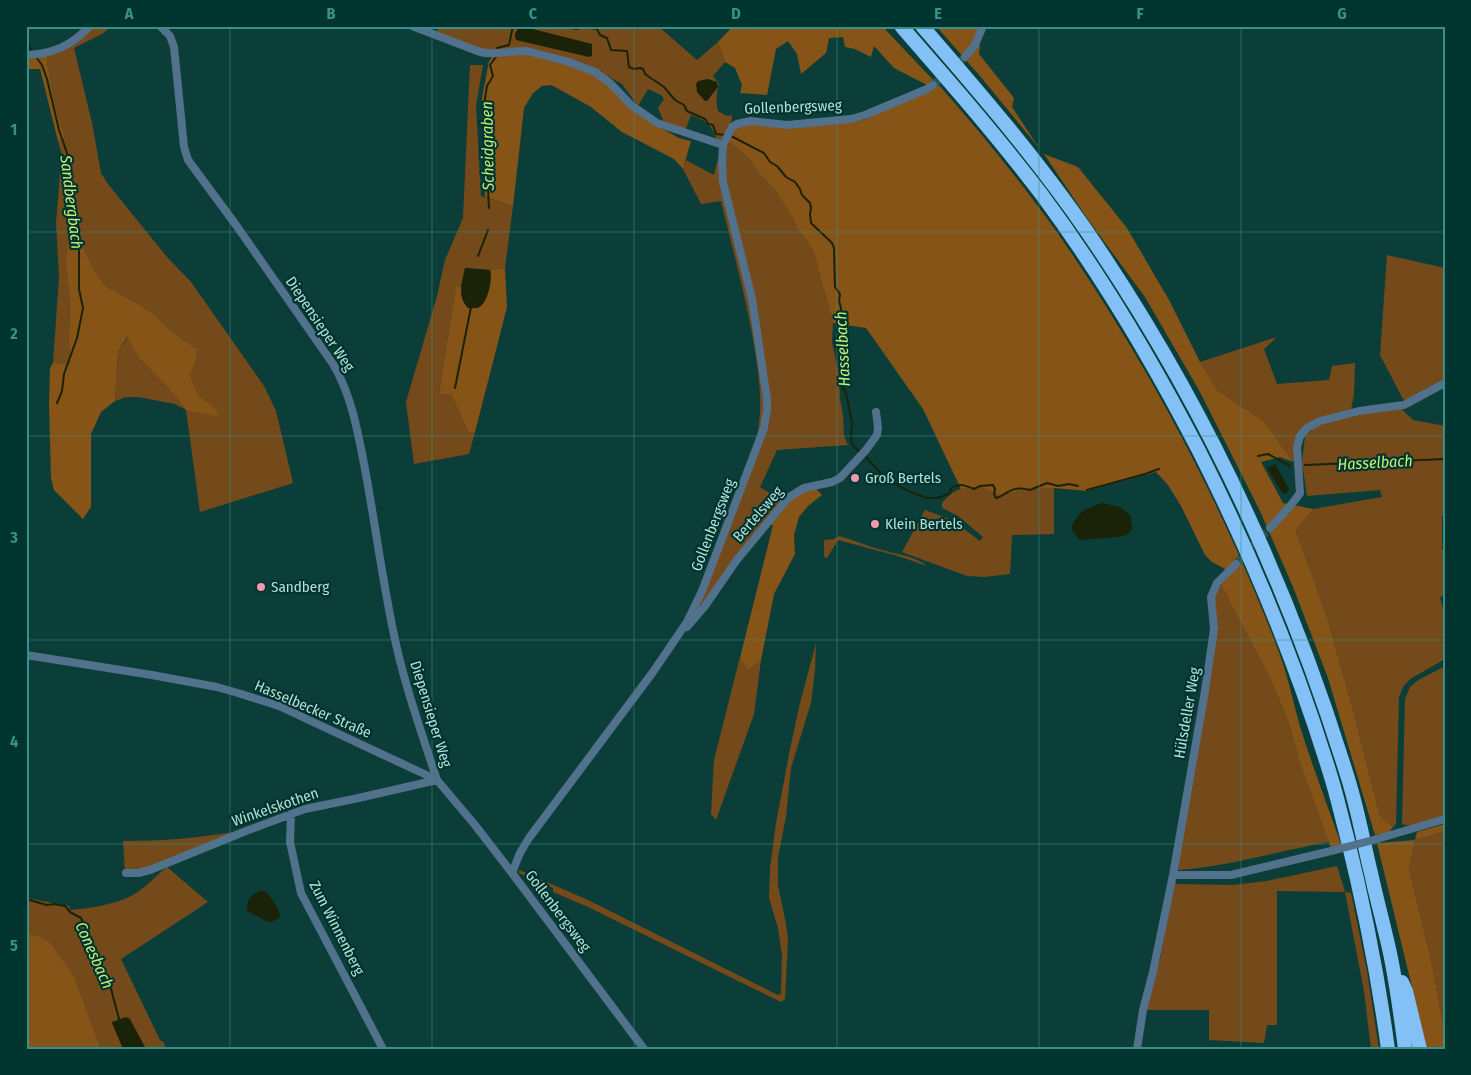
<svg xmlns="http://www.w3.org/2000/svg" width="1471" height="1075" viewBox="0 0 1471 1075" font-family="'Fira Sans Condensed',sans-serif">
<rect width="100%" height="100%" fill="#0c3e39"/>
<!-- green -->
<path fill="#754a1a" d="M93,26H112L102,34L74,48L92,123L101,173L108,184L137,220L167,257L191,282L264,386L276,411L293,483L200,512L186,410L175,404L138,397H126L115,401L118,352L128,337L140,359L173,393L186,410L218,411L198,395L190,379V375L196,361L197,349L171,331L155,315L140,305L107,287L101,281L93,267L83,248L81,240L70,297L69,339L70,364L53,363L59,277L56,223L59,187L61,152L58,141L65,138L56,109L47,61L48,55Z
M439,26H658L697,60L718,42L725,62L713,76L719,84C716,94 716,102 718,111L727,116L732,115L731,124L718,145C714,127 708,121 691,115L685,131L664,122L658,108L664,99L661,95L648,89L638,106L622,84L586,64L552,56L508,49L481,51L436,32Z
M470,65H483L476,106L481,196L513,206L505,268L490,270L465,268L461,288L456,285L439,394H451L468,432H475L469,454L414,464L406,402L437,296L445,260L463,218Z
M727,141L740,150L752,162L756,170L774,189L794,220L796,227L813,250L833,323L832,342L839,374L840,399L843,416L844,436L848,445L777,450L760,487L783,501C749,538 720,579 690,621L767,416L755,302L725,179Z
M686,160L714,175L717,162L720,161L750,298L764,401L762,429L756,442C764,408 759,373 753,339C745,293 732,247 721,201L701,204L683,169Z
M1387,255L1445,268V379L1404,401L1380,355Z
M1277,337L1264,349L1277,384L1329,380L1332,366L1355,363L1354,394L1351,410L1309,423L1293,462L1264,421L1218,391L1200,362Z
M1399,407L1413,420L1445,426V513L1442,516V548L1445,552V594L1440,598L1445,616V659L1410,679L1403,687L1399,697L1396,824L1393,827L1380,816L1354,714L1327,617L1296,531L1313,509L1382,497L1380,490L1307,496L1302,462L1305,436L1316,426L1362,413Z
M981,487L999,495L1036,488H1054V534L1012,535L1010,574L984,577L967,576L902,552L925,510L952,520L980,541L983,537L958,516L942,508V503C956,487 960,489 981,487Z
M839,536C853,540 867,546 882,550C896,554 915,556 927,566L898,556L838,540L827,558L824,557V540L834,539Z
M1221,585L1270,678L1287,718L1301,766L1329,842C1279,851 1229,866 1179,870L1177,864L1196,762L1214,602L1216,589Z
M816,643L815,670L811,703L791,768L786,817L778,857V885L786,924L788,939L785,999L781,1002L588,907L553,892V888L519,873V870L588,900L778,995L781,994L782,955L778,928L769,898L770,868L776,823L790,749L800,703Z
M740,657L748,670L761,660L754,714L716,820L711,814L714,760Z
M1445,666V816L1411,826L1402,824L1405,699L1410,687L1417,681Z
M239,831L168,863L125,872L123,841C162,841 200,838 239,831Z
M1445,831V1035L1431,960L1409,869L1415,840Z
M1337,866L1345,892L1351,893L1367,971L1379,1049H1371L1364,991L1345,892L1277,891V1025H1267L1264,1043L1209,1040V1010H1146L1161,955L1174,884L1233,885L1267,881Z
M167,867L208,902L121,959L160,1040L164,1043L166,1049H101L74,976L49,941L35,935H26V898L69,906L70,910C91,908 114,905 133,895C145,888 156,876 167,867Z"/>
<!-- forest -->
<path fill="#875417" d="M733,26H882L934,81L927,85L894,68L874,46L871,57L855,49L845,47L843,37L829,38L826,53L801,74L797,54L788,41L776,49L767,95L740,93L742,85L735,68L725,62L718,42Z
M936,26H975L979,31L973,40L980,45L979,54L1014,98L1012,107L1039,148L980,76Z
M26,50L41,55H48L47,62L56,109L65,138L58,141L40,69H26Z
M526,53L581,69L601,79L654,124L679,138L691,141L683,169L674,159L622,132L591,107L557,88L551,85L542,86L533,93L524,108L513,206L485,197L482,98L489,61L493,56Z
M938,84C981,133 1023,184 1061,238C1143,357 1212,485 1266,619C1272,634 1278,649 1283,664C1291,688 1295,712 1303,736C1315,773 1329,810 1342,847L1331,848L1301,766L1287,718L1270,678L1221,585L1237,566L1227,570L1212,562L1205,555L1181,506L1168,485L1156,472L1087,491L1054,488H1036L999,495L981,487L961,489L923,409L866,328L833,323L813,250L796,227L794,220L774,189L756,170L752,162L740,150L727,141L737,127L749,124L854,122L866,119Z
M1044,154L1078,167L1127,228L1169,300L1200,362L1218,391L1264,421L1293,462L1280,457L1261,462L1283,503L1313,509L1296,531L1327,617L1354,714L1380,816L1393,827L1388,833L1375,835L1328,678L1293,587L1260,511L1200,392L1145,297L1089,221Z
M70,233L81,240L83,248L93,267L101,281L107,287L140,305L155,315L171,331L197,349L196,361L190,375L191,379L198,395L218,411L217,416L186,410L173,393L140,359L127,337L118,352L115,401L101,412L91,434V507L83,519L54,490L51,478L49,404L50,368L53,363L70,364L69,339L70,297L66,261Z
M505,268L507,307L475,432H468L451,394H439L456,285L461,288L462,298L468,308H478L491,273L490,270Z
M814,487L822,495L808,506L799,517L794,535L795,554L774,594L761,660L748,670L740,658L773,525H768L796,495Z
M1445,824V831L1415,840L1409,869L1431,960L1445,1034V1049H1427L1377,843L1415,840L1417,832Z
M26,935H35L49,941L74,976L101,1049H26Z"/>
<!-- water -->
<path fill="#1a2307" d="M525,27L592,44V56L589,57L516,40C514,35 515,32 519,28Z
M708,79L717,82L718,87L707,101H705L697,92L696,84L698,81Z
M465,268L490,270C493,279 488,300 481,306C477,309 472,308 468,308C457,297 462,282 465,268Z
M1275,464L1289,489L1288,492L1285,494L1282,493L1267,468Z
M1102,503L1120,507L1131,516L1132,529L1127,535L1118,537L1079,540L1071,529C1078,511 1084,509 1102,503Z
M260,891L267,892C272,900 279,908 280,917L272,922L266,921L247,911C246,900 251,895 260,891Z
M126,1017L130,1019L146,1049H123L112,1023V1022Z"/>
<g fill="none" stroke-linecap="round" stroke-linejoin="round">
<!-- stream -->
<path stroke="#1a2307" stroke-width="2" d="M567,26L576,29L583,27L597,29L600,35L607,38L611,50L627,51L629,67L634,69L640,68L643,69L645,74L652,79
M26,35L31,51
M497,48L509,45L513,26
M36,57L42,65L47,79L59,130L67,153L74,213L79,228V289L83,308L77,338L64,374L62,391L57,403
M654,80L664,87L675,100L684,105L687,111L705,119L708,124L713,125L716,134L726,135
M731,136L764,153L770,162L777,166L786,177L795,182L800,189L802,195L810,203L811,208L810,214L811,223L832,243L834,248L835,287L840,294C838,303 840,301 841,309C844,325 838,344 844,360L843,365L845,369L842,385L847,397L852,423L851,439L853,446L860,452
M489,208L486,152L488,135L484,105L487,86L493,76L490,65L496,57
M478,256L488,230
M455,388L471,307
M864,455L886,479L908,491L927,498H938L950,493L951,488C960,483 965,485 974,489L980,486L993,485L995,489L994,494L996,498C1002,497 1003,494 1008,492C1014,488 1023,488 1030,490L1047,483L1058,486L1069,484L1078,486
M1258,456L1268,454L1290,466
M1305,465L1445,459
M1087,490L1145,474L1159,469
M26,899L47,905L54,904L65,906L70,912L81,918L85,926L88,941L102,969V977L105,983L110,985L119,1019"/>
<!-- street-tunnel -->
<path stroke="#265651" stroke-width="8" stroke-dasharray="8 4" stroke-linecap="butt" d="M933,85L965,57
M1236,564L1270,528"/>
<!-- street -->
<path stroke="#52718c" stroke-width="8" d="M160,26L170,36L174,47L184,147L188,160L236,225L333,364C352,396 358,433 365,469C375,523 382,577 393,630C403,681 421,731 437,780
M412,26L480,52C496,56 512,50 527,51L569,62L595,72L610,83L631,105L657,123L723,145
M26,55C53,54 71,46 90,26
M965,57L975,45L983,26
M1270,528L1291,505L1300,493L1297,447L1300,436L1307,428L1320,421L1359,411L1404,405L1445,383
M687,627L705,606L736,561L788,498L804,488L832,482L840,478L866,450L877,435L878,427L876,412
M26,655L152,675L217,687L238,693L279,706L437,780L475,825L512,873
M291,814L290,842L301,893L383,1049
M1377,839L1445,819
M126,873H138L150,870L246,831L305,809L354,799L437,780
M1173,875H1231L1335,850
M644,1049L512,873L520,853L529,838L653,672L687,622L702,591L764,428L767,409V399L752,299L723,182L722,163L723,145L732,127L737,124L751,121L787,125L851,119L865,115L927,89L933,85
M1137,1049L1143,1010L1153,972L1173,875L1205,691L1214,629L1211,597L1217,583L1236,564"/>
<!-- highway -->
<path stroke="#82c0f5" stroke-width="14" d="M901,26C949,81 998,137 1042,195C1102,276 1153,362 1199,451C1252,556 1297,665 1331,777C1337,796 1341,815 1346,833C1364,905 1378,976 1388,1049
M922,26C980,93 1038,160 1088,233C1201,398 1287,582 1346,772C1357,805 1363,840 1371,873C1377,901 1385,929 1391,958C1397,988 1401,1018 1405,1049
M1402,982L1406,991L1420,1049"/>
<!-- street-bridge -->
<path stroke="#52718c" stroke-width="8" d="M1335,850L1377,839"/>
</g>
<!-- grid -->
<path fill="none" stroke="#399089" stroke-width="1" stroke-opacity="0.55" d="M230,26V1049M432,26V1049M634,26V1049M837,26V1049M1039,26V1049M1241,26V1049M26,232H1445M26,436H1445M26,640H1445M26,844H1445"/>
<!-- markers -->
<g fill="#f29aad" stroke="#00342f" stroke-width="2">
<circle cx="855" cy="478" r="5"/>
<circle cx="875" cy="524" r="5"/>
<circle cx="261" cy="587" r="5"/>
</g>
<g text-anchor="middle" stroke-width="4.5" stroke-linejoin="round" paint-order="stroke">
<!-- street labels -->
<g font-size="15" fill="#b7dfd9" stroke="#00342f">
<text transform="translate(793 107) rotate(-2)" y="5">Gollenbergsweg</text>
<text transform="translate(320 324) rotate(56)" y="5">Diepensieper Weg</text>
<text transform="translate(758 514) rotate(-49)" y="5">Bertelsweg</text>
<text transform="translate(713 525) rotate(-69)" y="5">Gollenbergsweg</text>
<text transform="translate(313 709) rotate(23)" y="5">Hasselbecker Straße</text>
<text transform="translate(1187 713) rotate(-80)" y="5">Hülsdeller Weg</text>
<text transform="translate(431 714) rotate(73)" y="5">Diepensieper Weg</text>
<text transform="translate(275 807) rotate(-19)" y="5">Winkelskothen</text>
<text transform="translate(558 911) rotate(53)" y="5">Gollenbergsweg</text>
<text transform="translate(337 928) rotate(63)" y="5">Zum Winnenberg</text>
</g>
<!-- poi labels -->
<g font-size="15" fill="#b7dfd9" stroke="#00342f" text-anchor="start">
<text x="865" y="483">Groß Bertels</text>
<text x="885" y="529">Klein Bertels</text>
<text x="271" y="592">Sandberg</text>
</g>
<!-- water labels -->
<g font-size="16" font-style="italic" fill="#c4ee77" stroke="#00342f">
<text transform="translate(487 146) rotate(-91)" y="6">Scheidgraben</text>
<text transform="translate(72 202) rotate(83)" y="6">Sandbergbach</text>
<text transform="translate(842 349) rotate(-93)" y="6">Hasselbach</text>
<text transform="translate(1375 462) rotate(-3)" y="6">Hasselbach</text>
<text transform="translate(95 955) rotate(66)" y="6">Conesbach</text>
</g>
</g>
<!-- border -->
<rect width="1471" height="1075" fill="none" stroke="#00342f" stroke-width="55"/>
<rect x="28" y="28" width="1416" height="1020" fill="none" stroke="#399089" stroke-width="2"/>
<g font-size="16" text-anchor="middle" font-weight="bold" fill="#399089">
<text x="129" y="19">A</text>
<text x="331" y="19">B</text>
<text x="533" y="19">C</text>
<text x="736" y="19">D</text>
<text x="938" y="19">E</text>
<text x="1140" y="19">F</text>
<text x="1342" y="19">G</text>
<text x="14" y="135">1</text>
<text x="14" y="339">2</text>
<text x="14" y="543">3</text>
<text x="14" y="747">4</text>
<text x="14" y="951">5</text>
</g>
</svg>
